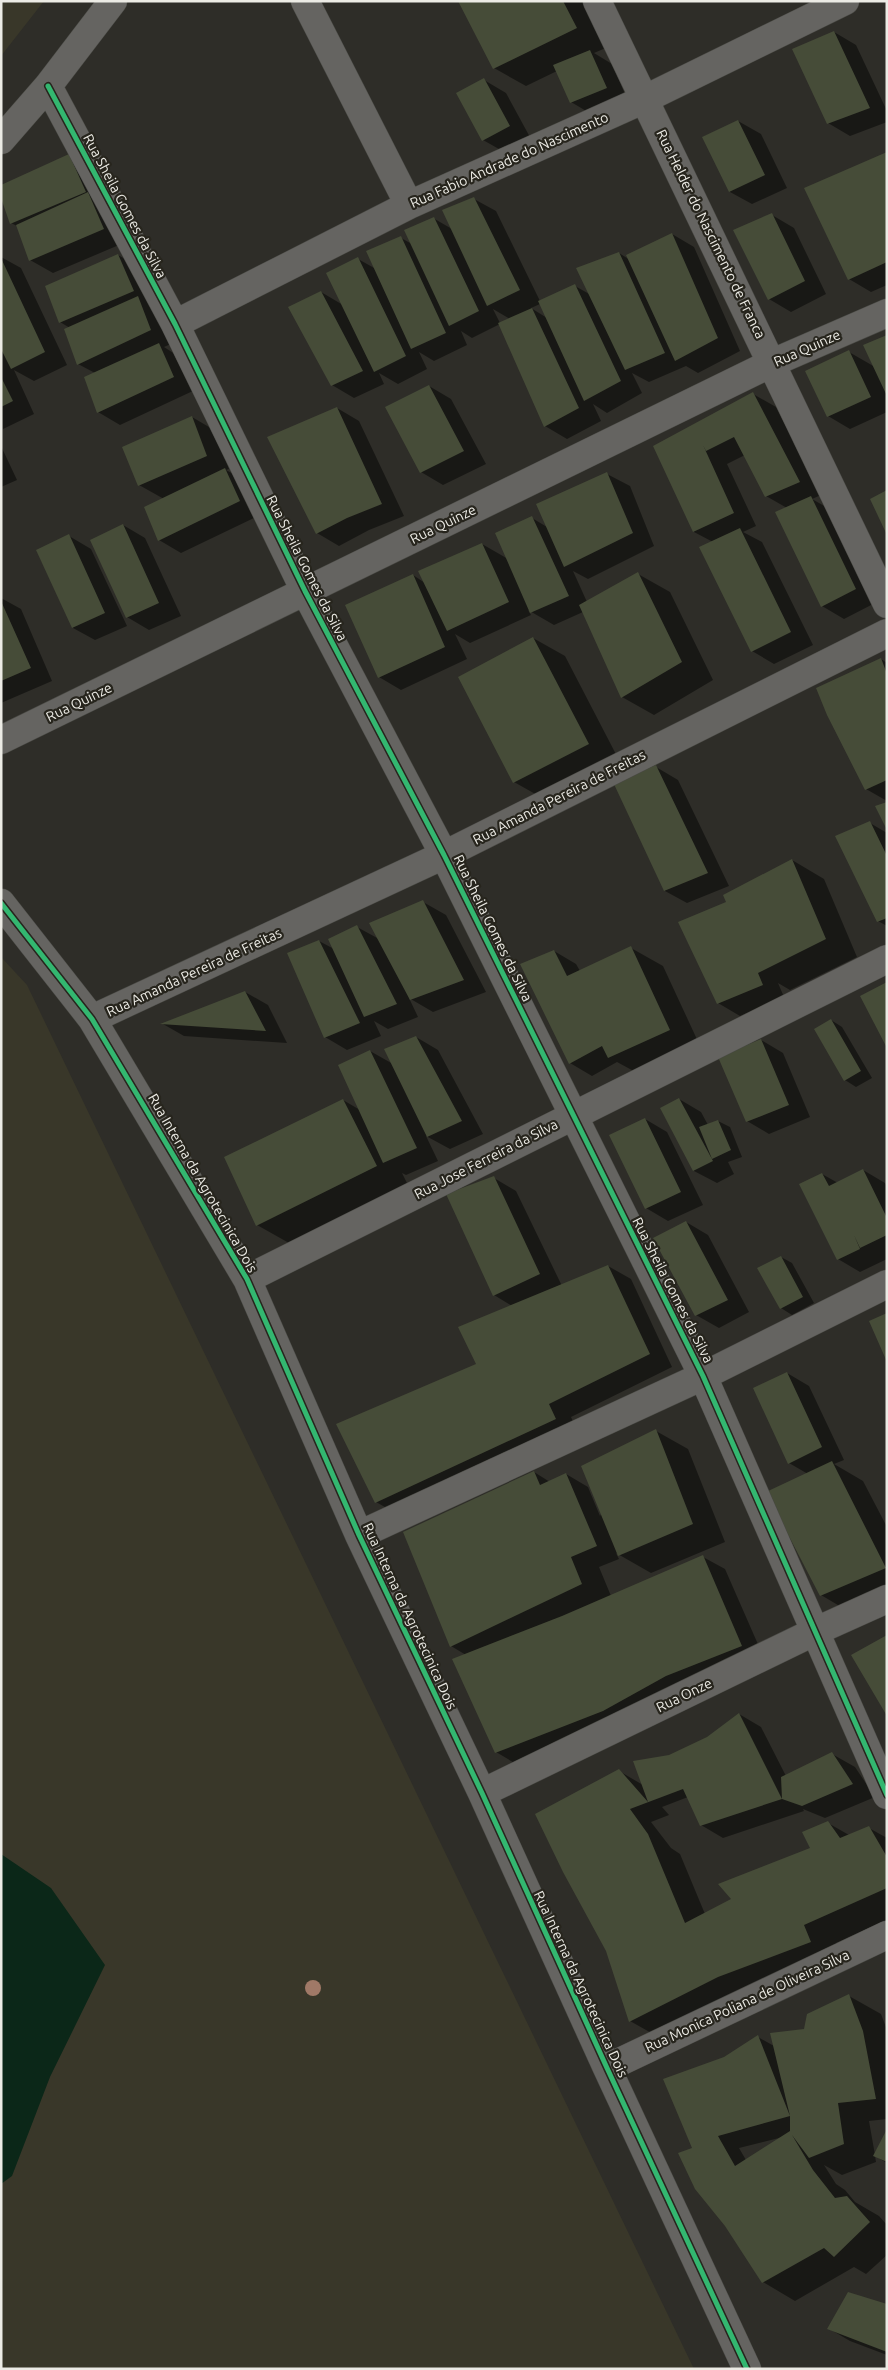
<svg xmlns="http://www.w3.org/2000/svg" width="888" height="2370" viewBox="0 0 888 2370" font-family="Ubuntu,sans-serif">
<rect width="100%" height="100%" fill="#2e2d28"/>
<!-- built -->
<path fill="#393729" d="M1,1H44L1,56Z
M1,957L27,985L694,2369H1Z"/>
<!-- water -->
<path fill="#0b2718" d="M1,1854L51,1888L105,1965L50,2077L12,2176L1,2184Z"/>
<!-- shadow -->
<path fill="#0007" fill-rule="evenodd" d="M460,1H584L608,47L594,53L612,64L628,101L593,115L571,102L557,71L526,86L494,68Z
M834,32L856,45L887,111V122L850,136L828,123Z
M484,80L506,93L531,139L506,153L483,140Z
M738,121L761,134L787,188L752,204L730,192L703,137Z
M887,154V285L871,292L849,279Z
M69,156L91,169L126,242L53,273L30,260L19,227L11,223Z
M474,199L496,211L540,301L575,286L591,295L619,253L630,260L672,234L694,247L740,351L698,373L686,366L649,382L632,373L642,393L607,413L593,404L601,421L567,439L545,426L500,324L472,338L461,331L467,345L434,361L419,352L427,369L398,384L379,373L384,384L354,398L332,385L321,292L343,305L358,259L376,269L401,238L412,244L433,218L452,229ZM540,304L547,318L531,308ZM493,309L510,319L500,323Z
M772,215L794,228L826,294L791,312L769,299Z
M118,255L140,268L173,343L164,347L181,358L195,390L120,425L98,412L95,373L78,364L70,328L60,322Z
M1,257L21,268L67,365L34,381L14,370L34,414L3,429Z
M887,336V412L850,429L828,416L849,352L875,367Z
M429,386L451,399L486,464L443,485L421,472Z
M753,394L776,407L821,495L812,499L833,511L877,602L844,619L822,606L787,508L766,496L745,455L727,464L756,526L743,532L762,542L813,645L774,664L752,651L713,542L694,532L655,446Z
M337,408L359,421L404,516L369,530L339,546L317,533Z
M192,417L214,430L229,469L226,470L248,482L262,514L181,553L159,540L164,499L139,485Z
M1,446L17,480L1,487Z
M607,474L630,486L654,546L588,579L573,571L587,602L638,574L670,592L713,680L654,715L622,697L583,612L554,625L528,610L531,615L470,643L455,634L467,659L401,690L379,677L413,575L425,583L482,544L508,559L532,518L547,527Z
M123,525L145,538L181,616L149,630L127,617Z
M69,536L91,549L127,626L95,640L73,628L37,551Z
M1,598L21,609L52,681L1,703Z
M533,638L565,656L620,762L546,800L514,782Z
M881,659L887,663V801L866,789Z
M656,767L678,780L729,886L687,903L665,891Z
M870,823L887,833V926L878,921Z
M792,860L824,879L857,957L790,990L778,983L784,997L740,1016L718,1003L728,902Z
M423,902L446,915L486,992L433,1012L409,998L418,1017L388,1029L374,1021L381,1036L347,1050L325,1037L319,941L334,949L357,927L379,939Z
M631,948L663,966L701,1048L641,1075L617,1062L592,1076L570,1063L554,951L576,964L580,971Z
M245,992L268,1005L287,1043L184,1036L163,1024Z
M831,1020L842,1027L872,1078L856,1087L845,1080Z
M416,1037L438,1050L483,1134L450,1149L426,1136L438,1161L406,1175L402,1173L408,1185L289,1243L257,1225L343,1100L360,1110L370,1051L393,1064Z
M761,1040L783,1053L810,1117L769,1134L747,1121Z
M679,1099L701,1112L708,1125L718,1121L730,1127L742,1157L728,1162L734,1174L717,1183L694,1171L661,1109Z
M645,1119L667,1132L703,1205L668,1221L646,1208Z
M863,1170L885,1183L887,1187V1259L860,1272L838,1259L822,1174L838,1183Z
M494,1178L516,1191L562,1286L608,1266L631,1279L672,1367L571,1417L578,1432L408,1520L376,1502L478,1364L512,1306L494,1295L448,1195Z
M686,1222L708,1235L749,1312L719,1328L696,1315Z
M781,1257L792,1263L814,1303L792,1315L781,1308Z
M787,1373L809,1386L844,1460L834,1464L863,1481L887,1527V1599L853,1614L821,1595L808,1474L789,1463Z
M656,1431L688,1449L725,1542L651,1573L616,1553L619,1559L599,1567L611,1596L703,1557L725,1569L764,1658L528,1771L496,1752L466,1655L451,1646L534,1472L550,1482L566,1474L588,1487L600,1516Z
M739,1714L761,1727L786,1776L832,1754L855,1767L875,1797L825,1818L803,1809L804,1811L723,1838L701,1825L688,1797L662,1807L669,1815L651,1822L671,1848L680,1854L705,1914L733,1900L812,1848L828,1823L849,1835L869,1828L887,1838V1920L836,1943L842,1960L662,2039L630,2021L619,1771L643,1785L670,1756L707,1738Z
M849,1996L881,2014L887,2030V2119L869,2121L875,2155L887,2131V2163L875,2156L876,2162L842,2175L824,2165L836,2184L845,2190L855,2202L879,2216L887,2225V2255L866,2274L854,2267L795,2301L763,2282L693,2148L724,2058L758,2037L774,2046L805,2030ZM783,2137L746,2160L739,2148Z
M887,2305V2355L850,2341L828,2328Z"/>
<!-- building -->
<path fill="#464c38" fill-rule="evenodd" d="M458,1H563L577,28L493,69Z
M834,31L870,108L827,124L792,49Z
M590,50L607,88L570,103L553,65Z
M484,78L510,126L482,141L456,93Z
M738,120L765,175L729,192L702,137Z
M887,152V262L848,280L804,188Z
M69,154L86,192L10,224L1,198V185Z
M88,192L104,229L29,261L16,225Z
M474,197L520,290L487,306L442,210Z
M772,213L805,281L768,300L733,230Z
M434,217L479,311L449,326L404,230Z
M672,233L718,338L675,361L626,255Z
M401,236L446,333L411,349L366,251Z
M619,252L665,353L625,370L576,268Z
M118,254L134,291L59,323L45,286Z
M358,257L406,356L374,372L326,273Z
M1,258L45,352L11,369L1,349Z
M575,284L621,381L584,401L538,301Z
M321,291L363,371L331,386L288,307Z
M138,296L151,330L77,365L64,329Z
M532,308L579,408L544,427L498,323Z
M887,335V396L863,345Z
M159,343L174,377L97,413L84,377Z
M849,350L871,397L827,417L805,371Z
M1,377L13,401L1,407Z
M429,385L464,451L420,473L385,407Z
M753,392L800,482L765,497L734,437L706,451L703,445L734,513L693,532L653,446Z
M337,407L382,504L347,518L316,534L267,437Z
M192,416L207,456L138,486L122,447Z
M225,468L240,501L158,541L144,507Z
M607,472L633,533L564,567L536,504Z
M887,490V535L870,499Z
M811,496L856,589L821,607L775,512Z
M532,516L569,596L530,613L495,533Z
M123,524L159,603L126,618L90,540Z
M740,528L791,632L751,652L699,547Z
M69,534L105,613L72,628L36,550Z
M482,543L509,602L447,631L418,571Z
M638,572L682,662L621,698L579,605Z
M413,574L445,647L378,678L345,605Z
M1,601L31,668L1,681Z
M533,637L589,744L513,783L458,677Z
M881,658L887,674V780L865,790L827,715L816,688Z
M656,765L708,873L664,891L613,782Z
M887,802V830L875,806Z
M870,821L887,856V918L877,922L835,836Z
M792,859L826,939L758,973L763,985L717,1004L678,922L726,902L723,895Z
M423,900L464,980L410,1000L369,923Z
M357,925L397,1004L364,1017L328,939Z
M319,940L360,1023L324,1038L287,953Z
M631,946L670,1030L608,1058L602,1046L569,1064L520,964L554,950L567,976Z
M887,982V1048L860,996Z
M245,991L266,1031L160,1024Z
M831,1019L861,1071L844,1081L814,1029Z
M416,1036L462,1121L427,1137L384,1049Z
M761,1039L789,1105L746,1122L718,1057Z
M370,1050L417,1148L383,1163L338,1065Z
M679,1098L713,1161L693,1171L660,1108Z
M343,1099L377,1166L256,1226L224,1157Z
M645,1118L681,1192L645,1209L609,1135Z
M718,1120L731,1150L712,1159L699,1127Z
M863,1169L887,1218V1235L860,1248L854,1235L860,1249L837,1260L799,1184L822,1173L829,1186Z
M494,1176L540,1274L493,1296L446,1194Z
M686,1221L728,1300L695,1316L653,1238Z
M781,1256L803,1297L780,1309L757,1268Z
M608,1265L650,1354L549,1404L556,1419L375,1503L336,1424L476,1364L458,1327Z
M887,1313V1362L869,1321Z
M787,1372L822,1447L788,1464L753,1388Z
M656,1429L693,1524L618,1556L581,1466Z
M832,1461L886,1568L820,1596L766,1492Z
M534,1471L540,1485L566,1473L597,1546L571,1557L582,1584L450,1647L403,1532Z
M703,1555L742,1646L666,1676L603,1711L495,1753L452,1659L562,1616Z
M887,1635V1716L851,1655Z
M739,1713L782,1799L781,1777L832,1752L853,1784L802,1806L782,1799L700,1826L683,1789L630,1809L648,1834L685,1923L731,1899L718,1884L810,1848L802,1832L828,1821L840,1838L869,1826L887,1857V1888L804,1925L811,1942L718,1977L629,2022L606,1951L563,1872L535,1814L619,1769L648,1802L633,1761L669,1755L707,1737Z
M849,1994L863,2031L876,2099L838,2103L844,2144L809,2158L792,2135L813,2170L835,2198L847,2196L870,2222L834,2257L824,2248L762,2283L725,2226L695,2189L678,2153L692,2148L663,2079L724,2057L758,2035L790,2116L770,2033L804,2029L807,2014ZM790,2116V2131L735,2166L718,2136Z
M887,2129V2162L873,2156Z
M848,2292L887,2304V2352L827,2329Z"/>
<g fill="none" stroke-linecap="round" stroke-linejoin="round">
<!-- minor casing -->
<g stroke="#494944" stroke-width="29">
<path id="minor" d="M305,1L409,205
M597,1L887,604
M48,86L175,324L305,591L444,855L703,1376L887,1795
M1,140L48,86L113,1
M175,324L409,205L645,99L845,1
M1,740L772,363L887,313
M1,903L92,1019L247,1279L359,1535L482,1793L607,2068L747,2369
M92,1019L444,855L887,633
M247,1279L887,959
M359,1535L703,1376L887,1284
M482,1793L816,1631L887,1599
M607,2068L887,1935"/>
</g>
<!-- minor -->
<use href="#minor" stroke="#656461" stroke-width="28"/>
<!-- cycleway casing -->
<g stroke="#27251d" stroke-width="8">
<path id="cycleway" d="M48,86L175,324L305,591L444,855L703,1376L887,1795
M1,903L92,1019L247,1279L359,1535L482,1793L607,2068L747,2369"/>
</g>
<!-- cycleway -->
<use href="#cycleway" stroke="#33b770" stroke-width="5"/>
</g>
<!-- trees -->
<circle fill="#a07967" cx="313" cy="1988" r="8"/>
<g text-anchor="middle" stroke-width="4.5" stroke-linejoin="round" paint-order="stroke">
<!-- street labels -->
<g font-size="14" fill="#ecebe5" stroke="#27251d">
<text transform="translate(509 160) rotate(-24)" y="5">Rua Fabio Andrade do Nascimento</text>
<text transform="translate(125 206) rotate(62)" y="5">Rua Sheila Gomes da Silva</text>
<text transform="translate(711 234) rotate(64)" y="5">Rua Helder do Nascimento de Franca</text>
<text transform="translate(807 348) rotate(-24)" y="5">Rua Quinze</text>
<text transform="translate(443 524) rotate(-26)" y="5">Rua Quinze</text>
<text transform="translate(307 568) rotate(63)" y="5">Rua Sheila Gomes da Silva</text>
<text transform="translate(79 702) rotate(-26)" y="5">Rua Quinze</text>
<text transform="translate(559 797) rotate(-27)" y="5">Rua Amanda Pereira de Freitas</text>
<text transform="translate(493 928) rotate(64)" y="5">Rua Sheila Gomes da Silva</text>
<text transform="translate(194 972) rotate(-25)" y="5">Rua Amanda Pereira de Freitas</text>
<text transform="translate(486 1159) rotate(-27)" y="5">Rua Jose Ferreira da Silva</text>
<text transform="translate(203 1183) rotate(60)" y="5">Rua Interna da Agrotecinica Dois</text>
<text transform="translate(673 1290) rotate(63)" y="5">Rua Sheila Gomes da Silva</text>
<text transform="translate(410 1616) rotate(65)" y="5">Rua Interna da Agrotecinica Dois</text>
<text transform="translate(684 1695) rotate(-26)" y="5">Rua Onze</text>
<text transform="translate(581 1984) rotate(65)" y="5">Rua Interna da Agrotecinica Dois</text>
<text transform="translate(747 2001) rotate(-25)" y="5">Rua Monica Poliana de Oliveira Silva</text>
</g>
</g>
<!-- border -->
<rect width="888" height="2370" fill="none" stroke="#ecebe5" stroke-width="5"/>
</svg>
